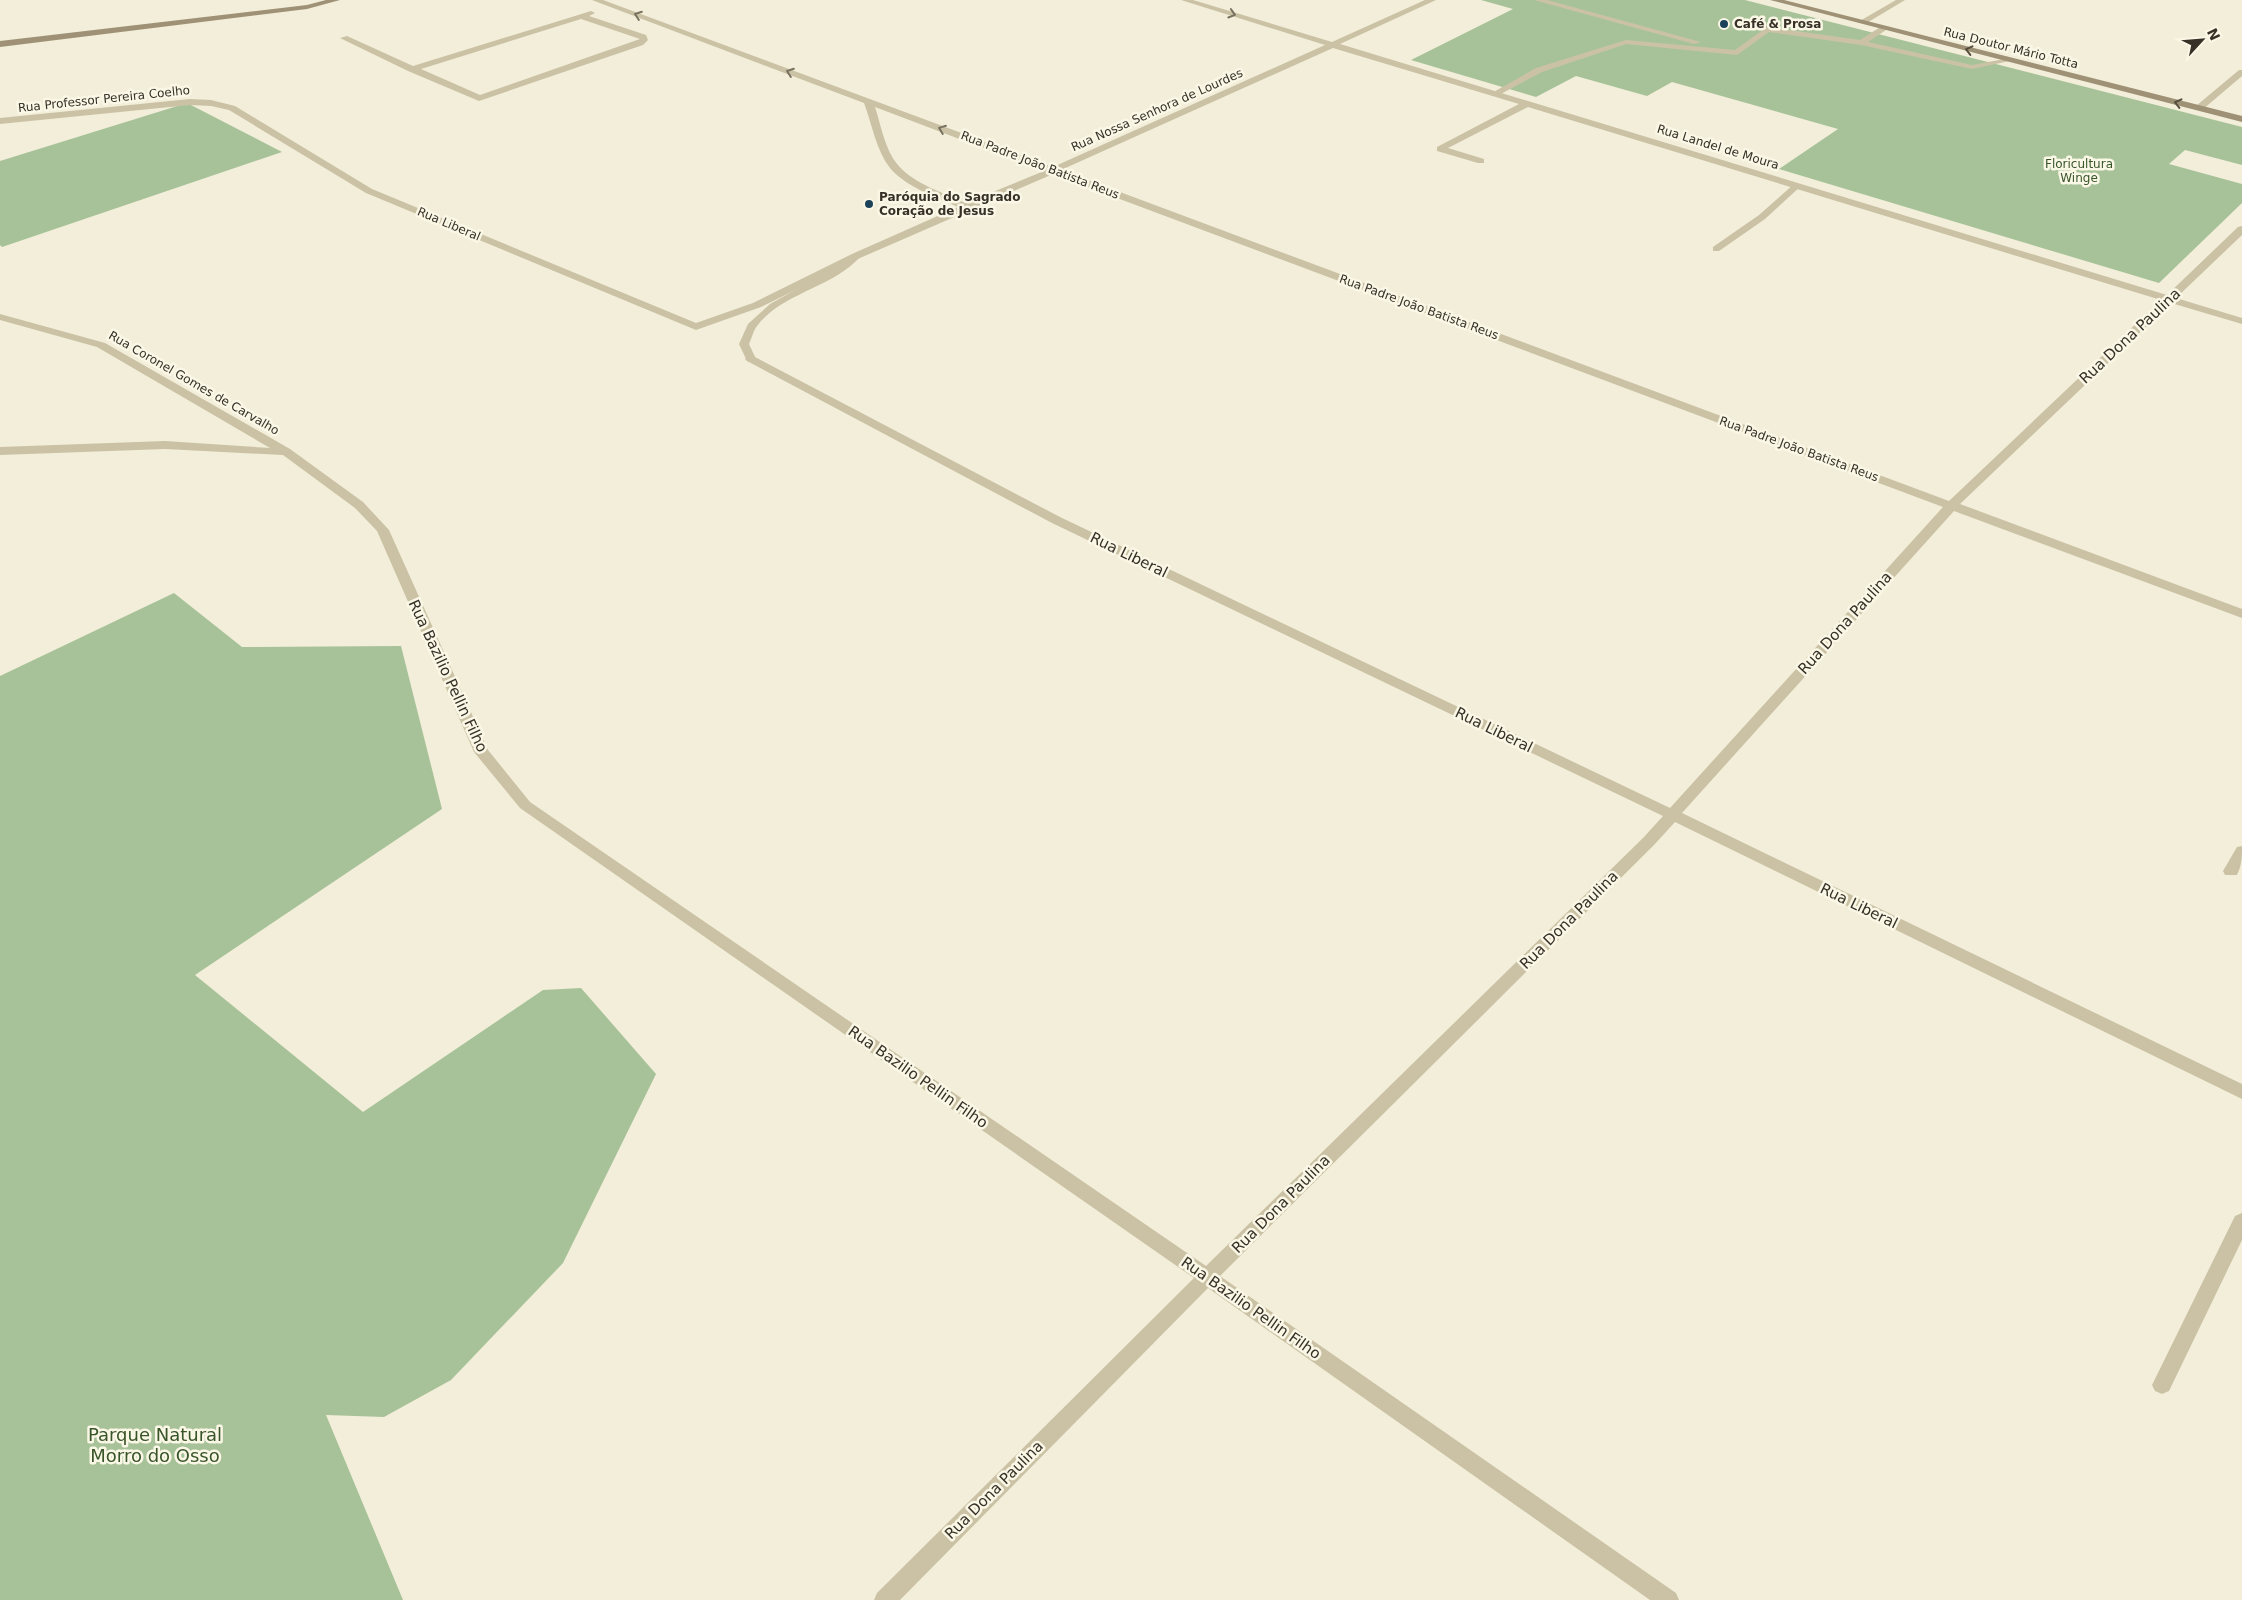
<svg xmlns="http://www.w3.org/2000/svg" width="2242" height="1600" viewBox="0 0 2242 1600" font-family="'DejaVu Sans',sans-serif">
<rect width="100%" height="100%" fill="#f2eed9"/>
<!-- green -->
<path fill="#a7c299" d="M1481,0H1745L2242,127V165L2185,150L2169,164L2242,184V203L2159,283L1779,169L1838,129L1672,82L1647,96L1576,76L1536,97L1411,60L1513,9Z
M187,103L282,152L2,247L0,245V161Z
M174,593L242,647L401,646L442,809L195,975L363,1112L543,990L581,988L656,1074L563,1263L451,1380L384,1417L326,1415L403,1600H0V676Z"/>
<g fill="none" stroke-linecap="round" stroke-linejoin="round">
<!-- lane -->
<path fill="#cbc2a5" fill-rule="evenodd" d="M1534,0H1547L1701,42L1694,44Z
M1896,0H1905L1865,24L1858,22Z
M1882,26L1889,28L1868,42L1972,65L2010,58L2014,60L1972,69L1861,45L1769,32L1737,55L1626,44L1542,72L1497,96L1490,94L1536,68L1626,40L1735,50L1767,27L1860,40Z
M2239,70H2242V76L2202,110H2196V106Z
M1794,184L1801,186L1765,219L1719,251H1713V247L1759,215Z
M856,253L861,256C833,288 783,292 757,326C753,331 752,338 749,344L756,359L751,362L747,361L739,344L748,324L770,304L827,272Z"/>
<!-- street -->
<path fill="#cbc2a5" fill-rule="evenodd" d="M592,0H603L1053,167L1325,45L1181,0H1193L1332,42L1425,0H1436L1340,44L2167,295L2238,227L2242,226V235L2176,298L2242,318V324L2171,303L1960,504L2242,609V618L1954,511L1682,813L2242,1084V1099L1675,822L1654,845L1220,1276L1676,1593L1679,1600H1650L1208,1288L900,1600H874L877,1593L1194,1278L520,808L474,752L377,531L355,508L283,455L165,449L0,455V447L165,441L270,448L97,347L0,320V314L105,343L290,449L363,502L389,530L488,750L530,802L1206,1266L1644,837L1663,816L1052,523L747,361L745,359L747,357H755L1060,517L1670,808L1943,507L1053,174L860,258L761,307L696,330L366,193L229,110L211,106L190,105L0,124V118L190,99L211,100L235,106L372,189L696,323L753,303L852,254L958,207C936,197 906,187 890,168C876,150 872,124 864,103ZM1333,48L1519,104L1437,147V151L1478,163H1484V159L1448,148L1528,107L2161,300L1949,501L1061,170ZM875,107L1044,171L966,203C944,193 914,184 898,165C885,150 881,125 875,107Z
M591,11L595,13L589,16L646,35L648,40L643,45L479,101L408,71L340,38L347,36L413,66ZM581,19L640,39L480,95L421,69Z
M2242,846C2242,857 2242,865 2237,875H2225L2223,871L2237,847Z
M2242,1213V1240L2169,1391L2162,1394L2155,1391L2152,1385L2155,1379L2235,1216Z"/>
<!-- secondary -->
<path fill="#9e9176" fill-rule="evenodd" d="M326,0H340L307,9L0,47V41L307,5Z
M1770,0H1784L2242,116V122Z"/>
</g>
<!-- one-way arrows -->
<defs><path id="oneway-chevron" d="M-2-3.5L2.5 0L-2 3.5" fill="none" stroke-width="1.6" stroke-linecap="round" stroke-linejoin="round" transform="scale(1.25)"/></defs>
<g stroke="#79725f">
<use href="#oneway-chevron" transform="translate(1232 14) rotate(17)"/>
<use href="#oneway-chevron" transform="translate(638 15) rotate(-160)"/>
<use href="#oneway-chevron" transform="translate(790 72) rotate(-160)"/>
<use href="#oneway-chevron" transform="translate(942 129) rotate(-159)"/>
</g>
<g stroke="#554d3e">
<use href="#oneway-chevron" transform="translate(1969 50) rotate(-166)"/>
<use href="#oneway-chevron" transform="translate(2178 103) rotate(-166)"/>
</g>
<!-- markers -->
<g fill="#1b4259" stroke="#faf7e6" stroke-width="2">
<circle cx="1724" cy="24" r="5"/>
<circle cx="869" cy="204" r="5"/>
</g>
<g text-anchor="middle" stroke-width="5" stroke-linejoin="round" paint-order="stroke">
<!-- far-poi labels -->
<g font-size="12" font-weight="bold" fill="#363026" stroke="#faf7e6" text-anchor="start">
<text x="1734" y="28">Café &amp; Prosa</text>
<text x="879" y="201">Paróquia do Sagrado<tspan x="879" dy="14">Coração de Jesus</tspan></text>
</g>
<!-- far-street labels -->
<g font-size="12" fill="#363026" stroke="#faf7e6">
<text transform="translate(2011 48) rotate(14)" y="4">Rua Doutor Mário Totta</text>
<text transform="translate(104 99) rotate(-6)" y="4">Rua Professor Pereira Coelho</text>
<text transform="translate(1157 110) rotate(-24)" y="4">Rua Nossa Senhora de Lourdes</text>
<text transform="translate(1718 147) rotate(17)" y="4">Rua Landel de Moura</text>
<text transform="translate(1040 165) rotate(21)" y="4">Rua Padre João Batista Reus</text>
<text transform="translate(449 224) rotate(23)" y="4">Rua Liberal</text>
<text transform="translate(1419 307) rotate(20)" y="4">Rua Padre João Batista Reus</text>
<text transform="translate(194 383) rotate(30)" y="4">Rua Coronel Gomes de Carvalho</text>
<text transform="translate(1799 449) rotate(20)" y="4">Rua Padre João Batista Reus</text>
</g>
<!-- far-park labels -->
<g font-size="12" fill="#385529" stroke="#faf7e6">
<text x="2079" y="168">Floricultura<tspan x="2079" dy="14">Winge</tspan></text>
</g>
<!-- street labels -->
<g font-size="15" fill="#363026" stroke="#faf7e6">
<text transform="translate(2130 336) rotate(-43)" y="5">Rua Dona Paulina</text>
<text transform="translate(1129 555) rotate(26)" y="5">Rua Liberal</text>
<text transform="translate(1845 623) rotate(-48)" y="5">Rua Dona Paulina</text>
<text transform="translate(448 676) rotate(65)" y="5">Rua Bazilio Pellin Filho</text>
<text transform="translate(1494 730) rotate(26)" y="5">Rua Liberal</text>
<text transform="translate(1859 906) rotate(26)" y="5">Rua Liberal</text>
<text transform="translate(1569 920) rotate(-45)" y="5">Rua Dona Paulina</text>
<text transform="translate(918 1077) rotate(35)" y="5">Rua Bazilio Pellin Filho</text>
<text transform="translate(1281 1204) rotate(-45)" y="5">Rua Dona Paulina</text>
<text transform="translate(1251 1308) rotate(35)" y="5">Rua Bazilio Pellin Filho</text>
<text transform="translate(994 1490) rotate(-45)" y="5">Rua Dona Paulina</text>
</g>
<!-- near-park labels -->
<g font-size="18" fill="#385529" stroke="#faf7e6">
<text x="155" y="1441">Parque Natural<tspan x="155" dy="21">Morro do Osso</tspan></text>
</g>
</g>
<!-- north arrow -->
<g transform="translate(2202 40) rotate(64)" stroke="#faf7e6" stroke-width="4" paint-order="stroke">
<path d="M0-4L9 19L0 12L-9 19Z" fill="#363026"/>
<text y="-8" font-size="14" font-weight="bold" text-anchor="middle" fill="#363026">N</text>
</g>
</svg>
